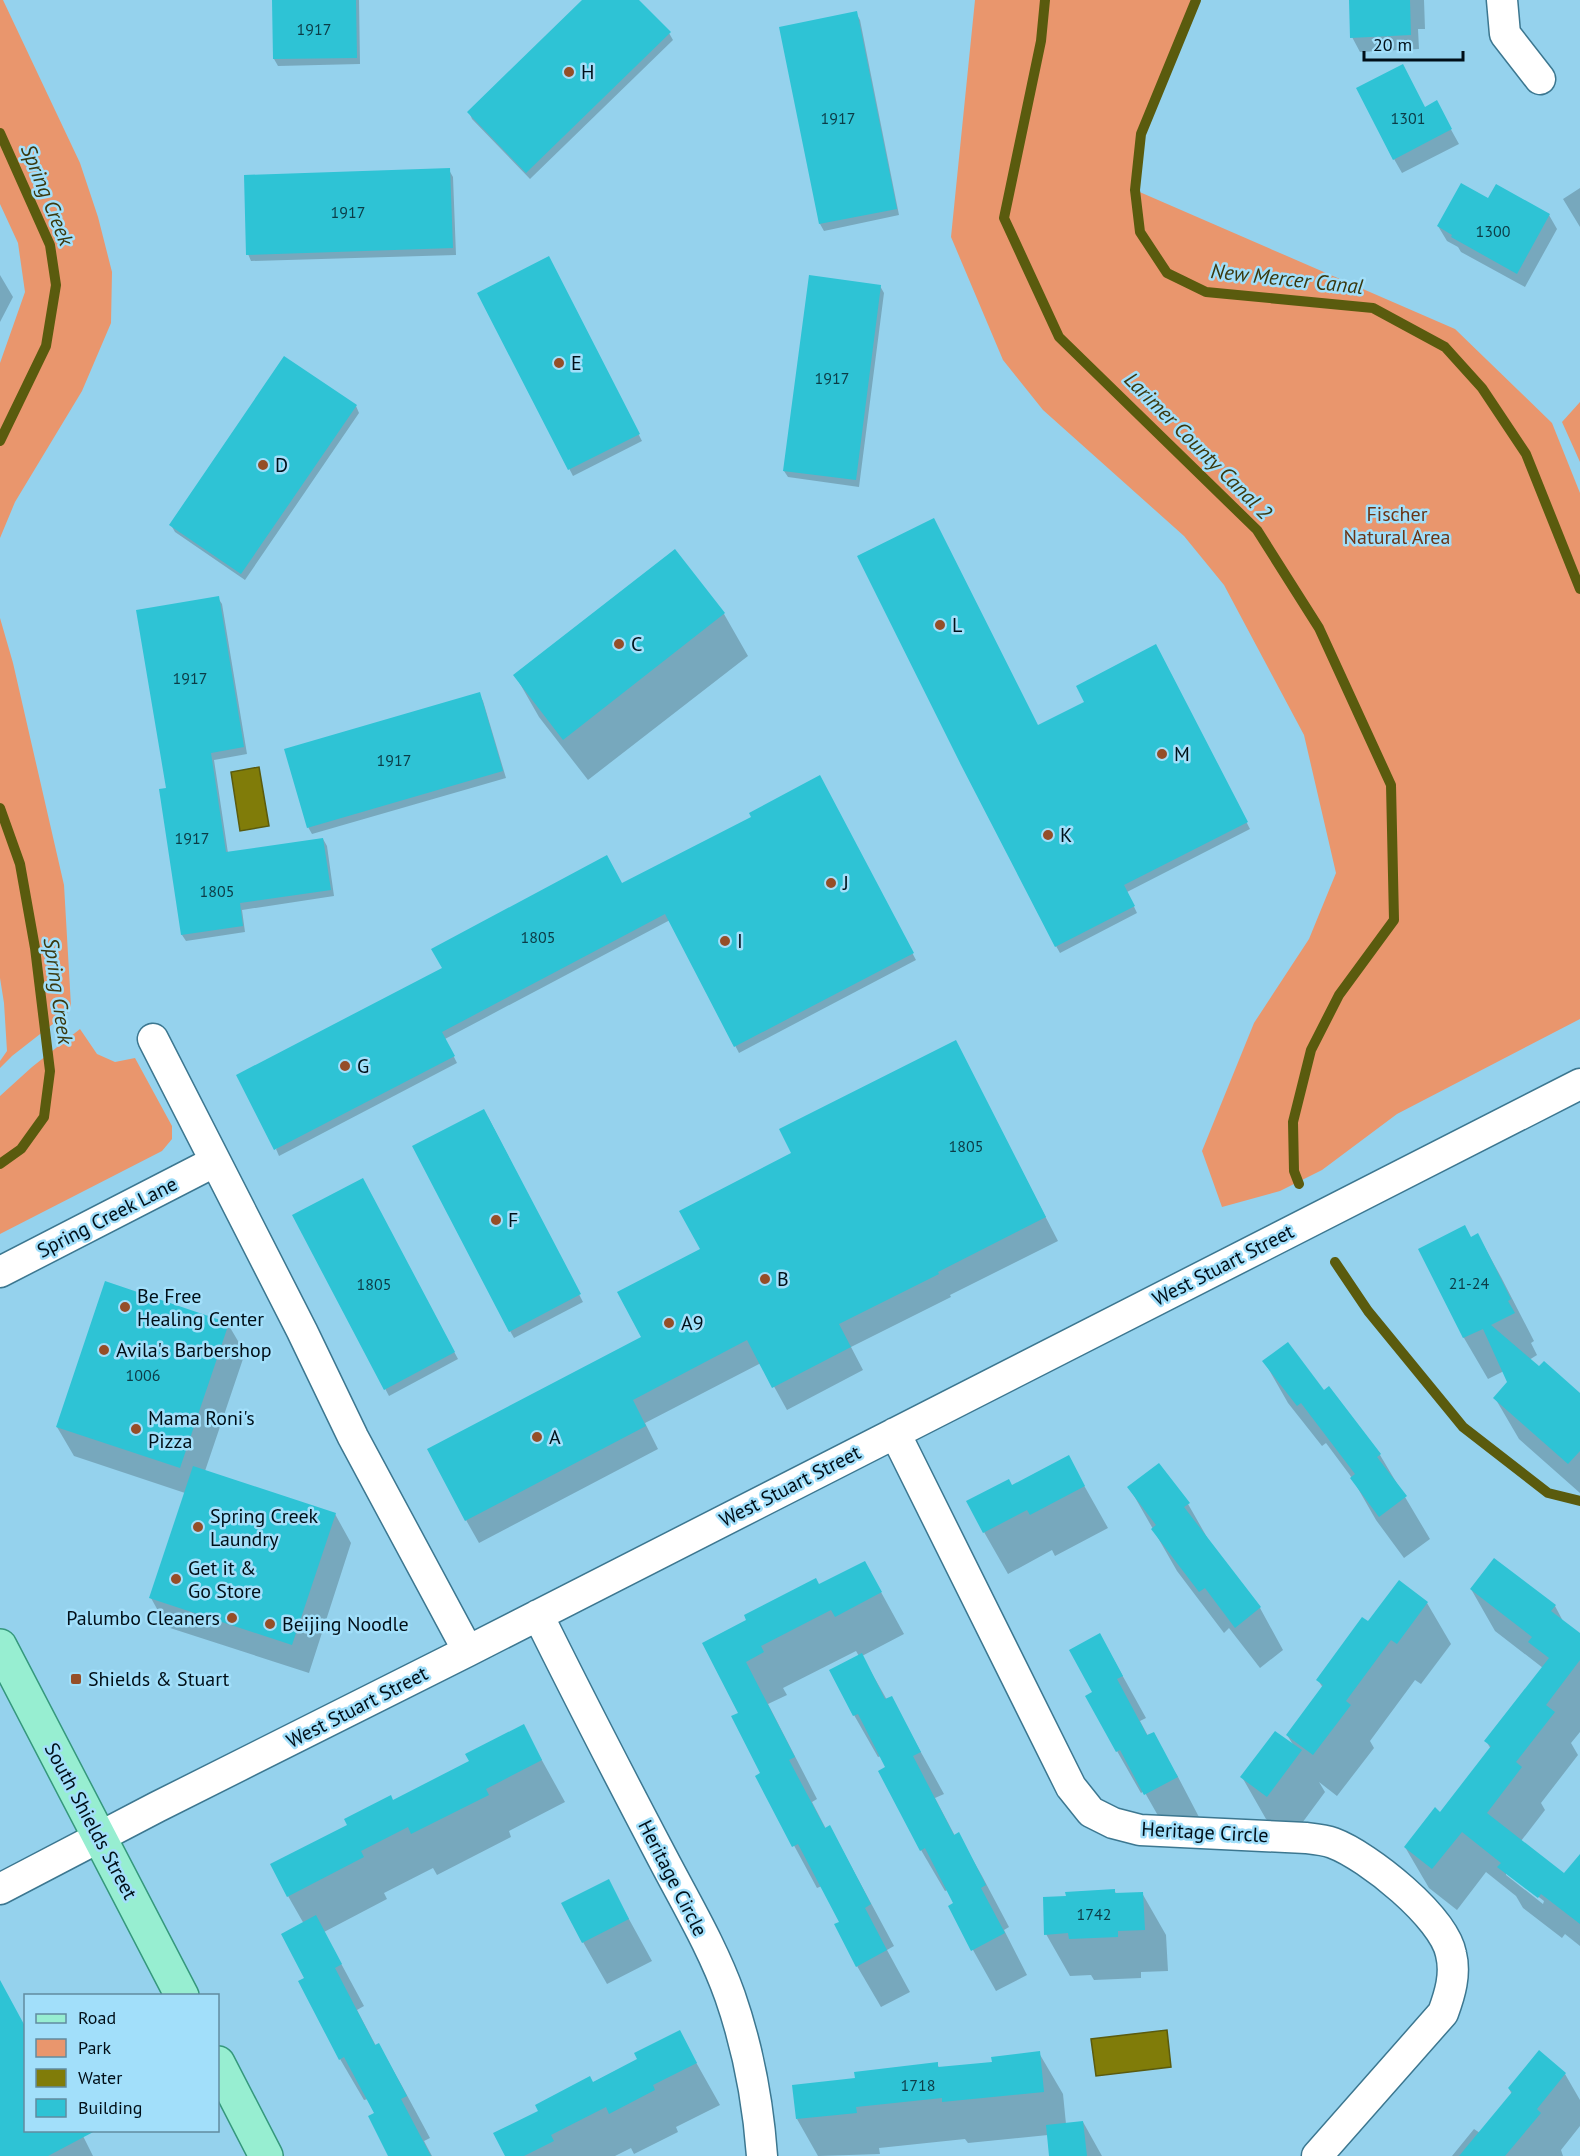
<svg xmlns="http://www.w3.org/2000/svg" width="1580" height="2156" viewBox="0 0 1580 2156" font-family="'PT Sans',sans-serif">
<rect width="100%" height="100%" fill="#95d2ed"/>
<!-- green -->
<path fill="#e9966d" d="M0,0H3L80,163L98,217L112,272L111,323L82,391L15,502L0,538V363L25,292L18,243L0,204Z
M975,0H1196L1141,134L1135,190L1455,329L1552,423L1580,493V1019L1397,1114L1322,1170L1280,1191L1222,1207L1202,1151L1254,1023L1309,939L1336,873L1304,735L1224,585L1184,536L1043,410L1003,360L951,237Z
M1580,402V462L1562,422Z
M0,618L13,663L64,885L71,1006L67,1013L12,1056L0,1068V1061L7,1051L4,1003L0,978Z
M80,1029L97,1054L115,1062L135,1058L172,1126V1139L162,1151L0,1234V1096L32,1067Z"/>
<!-- water -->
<path fill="#807c09" stroke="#5a5b0e" stroke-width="1.5" d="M259,767L269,826L240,831L231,772Z
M1167,2030L1171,2067L1096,2076L1091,2039Z"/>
<!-- shadow -->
<path fill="#0003" fill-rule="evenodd" d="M273,0H359L360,64L278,66L274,59Z
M584,0H637L669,33L673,40L530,179L472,119L469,112Z
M1350,0H1424L1425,29H1418L1419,49L1360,52L1352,37Z
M856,13L860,20L899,215L824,231L820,224L781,28Z
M1425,108L1444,117L1459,144L1402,173L1394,159Z
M449,170L453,177L456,255L251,261L248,254Z
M1580,188V227L1563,199Z
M1489,200L1549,215L1557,229L1525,287L1461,252L1458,247L1447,241L1438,226Z
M552,265L642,441L573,476L479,293Z
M0,275L13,297L0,322Z
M880,286L884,293L859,487L788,477L784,471Z
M356,406L359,413L245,580L175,532L171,525Z
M675,551L724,614L748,656L588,780L539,717L515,675Z
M218,598L222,604L247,754L214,760L228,853L323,839L327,846L334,896L242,910L245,932L186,941L182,935Z
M1159,653L1250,829L1127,892L1137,913L1060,953L1056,946L1038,727L1086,702Z
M479,694L483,701L506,778L312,834L308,827Z
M819,777L916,960L739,1053L670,920L445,1039L457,1063L279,1156L276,1149L622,884L753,818Z
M955,1042L1058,1241L950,1295L951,1297L851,1347L863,1370L787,1410L761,1363L645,1423L658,1449L479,1543L466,1520L643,1338L702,1250L793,1153Z
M488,1117L583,1302L514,1338L510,1331Z
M363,1180L458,1359L389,1396L294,1216Z
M1478,1235L1501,1277L1534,1341L1531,1343L1537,1355L1529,1360L1580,1395V1493L1519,1439L1495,1398L1509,1382L1504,1371L1488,1379L1464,1338L1420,1250L1471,1238Z
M228,1324L245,1353L205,1471L335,1514L351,1543L309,1673L167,1627L151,1598L185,1493L74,1456L57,1427Z
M1264,1361L1324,1392L1329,1388L1380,1455L1430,1539L1404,1558L1376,1520L1352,1478L1326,1443L1322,1446L1288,1403Z
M1068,1457L1108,1528L1055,1556L1052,1550L1008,1574L984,1532L1012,1487Z
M1129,1487L1188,1504L1212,1546L1260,1608L1283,1650L1260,1668L1229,1628L1224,1633L1177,1571Z
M865,1563L904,1634L862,1656L887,1700L891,1698L944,1794L935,1798L955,1836L958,1834L982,1876L1009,1927L1004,1930L1027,1975L996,1991L973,1950L948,1890L945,1891L921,1850L887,1768L881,1756L878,1757L854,1715L859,1656L856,1651L783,1688L787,1695L768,1704L817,1799L812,1802L826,1829L830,1827L894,1946L887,1950L910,1992L881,2007L857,1966L841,1922L822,1886L817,1888L757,1777L762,1774L740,1713L704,1643Z
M1471,1589L1555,1606L1564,1623L1580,1635V1732L1571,1743L1578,1755L1541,1803L1545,1810L1521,1841L1564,1875L1580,1878V1946L1565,1934L1562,1938L1523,1908L1516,1896L1486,1872L1457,1910L1429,1888L1405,1847L1440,1814L1491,1749L1486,1741L1543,1668L1495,1631ZM1506,1872L1544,1901L1543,1904L1506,1875Z
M1427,1603L1451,1644L1421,1684L1415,1680L1370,1741L1374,1748L1337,1796L1319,1782L1325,1792L1291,1838L1266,1819L1242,1777L1294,1746L1287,1735L1323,1688L1318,1680L1368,1623Z
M1100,1635L1146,1718L1140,1721L1148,1736L1177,1775L1200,1819L1169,1835L1144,1791L1141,1793L1117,1751Z
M523,1726L565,1802L509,1831L511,1837L437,1875L433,1868L384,1893L387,1899L324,1932L364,2006L357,2010L376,2046L379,2045L402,2086L430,2138L424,2141L432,2156H390L376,2114L368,2099L364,2100L340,2059L306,1979L304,1924L288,1896L393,1801L471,1762Z
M608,1881L652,1961L607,1984L583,1942Z
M1114,1890L1117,1895L1142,1893L1166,1935L1168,1971L1141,1972V1978L1094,1980L1091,1975L1070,1976L1046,1934Z
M0,1983L26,2130H80L93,2156H0Z
M679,2032L720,2105L676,2127L678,2132L634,2154L631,2148L615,2156H506L592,2083L639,2059Z
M1039,2053L1063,2094L1066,2124L1083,2122L1102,2156H1050L1048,2135L968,2143L965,2139L879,2148L880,2154L818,2156L797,2119L856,2080L937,2064L940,2069L993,2063Z
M1565,2074L1580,2100V2126L1561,2150L1563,2156H1452L1474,2129L1480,2133L1512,2094L1509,2089Z"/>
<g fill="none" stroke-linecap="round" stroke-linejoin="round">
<!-- stream -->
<path stroke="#5a5b0e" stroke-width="10" d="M1045,0L1041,41L1004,218L1059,337L1257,530L1319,628L1391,785L1394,920L1339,995L1311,1050L1293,1122L1294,1171L1299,1184
M1196,0L1141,134L1135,190L1140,232L1167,273L1206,292L1373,308L1445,347L1482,388L1526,454L1580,589
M0,133L50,245L56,285L46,346L0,441
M0,808L20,864L35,948L50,1071L44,1117L21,1149L0,1164
M1335,1262L1368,1311L1463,1427L1548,1493L1580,1501"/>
</g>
<!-- building -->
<path fill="#2ec3d5" d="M272,0H356L357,58L273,59Z
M582,0H639L671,32L526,173L467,112Z
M1349,0H1410L1411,35L1350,38Z
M857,11L897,209L819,224L779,27Z
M1403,64L1425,107L1437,100L1452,129L1393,160L1356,88Z
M450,168L453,248L246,255L244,175Z
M1461,183L1488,198L1496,184L1550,214L1517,274L1451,237L1452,235L1437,226Z
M549,256L640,434L568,470L477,293Z
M809,275L881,285L856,480L783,471Z
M284,356L357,405L241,574L169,525Z
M934,518L1038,725L1084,702L1076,686L1156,644L1248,822L1124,885L1135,906L1055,947L961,765L857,556Z
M675,549L725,613L563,740L513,675Z
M219,596L244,747L211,753L226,852L323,838L331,890L240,903L243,926L181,935L159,789L166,788L136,610Z
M480,692L503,771L307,828L284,749Z
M820,775L914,953L734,1047L665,914L442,1032L455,1056L274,1150L236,1075L442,968L431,949L607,855L622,883L751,817L749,813Z
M956,1040L1046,1217L938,1272L939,1274L839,1324L851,1347L772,1388L747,1340L633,1400L646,1426L465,1521L427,1449L641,1337L617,1292L700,1249L679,1211L791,1153L779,1129Z
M484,1109L581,1294L509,1332L412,1146Z
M363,1178L455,1352L384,1390L292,1215Z
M1465,1225L1471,1237L1478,1233L1511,1299L1508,1301L1515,1313L1491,1325L1539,1366L1544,1361L1580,1393V1451L1568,1464L1493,1398L1507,1382L1483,1329L1463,1338L1418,1249Z
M105,1281L229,1323L180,1468L56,1427Z
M1288,1342L1324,1390L1329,1386L1381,1454L1377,1457L1407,1496L1379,1517L1350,1478L1355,1474L1301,1403L1297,1406L1262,1361Z
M1069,1455L1085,1486L1030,1515L1027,1510L983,1533L966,1501L1009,1479L1012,1485Z
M1159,1463L1190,1503L1184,1507L1261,1607L1235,1628L1205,1588L1199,1592L1151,1529L1156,1525L1127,1487Z
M193,1466L336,1513L292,1645L149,1598Z
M1494,1558L1556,1605L1551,1611L1580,1633V1660L1546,1705L1555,1712L1516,1762L1522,1767L1487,1813L1564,1873L1580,1854V1924L1541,1894L1538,1898L1497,1867L1501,1863L1462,1832L1432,1869L1404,1847L1435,1807L1440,1812L1491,1746L1484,1741L1549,1658L1528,1642L1532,1637L1470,1589Z
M865,1561L882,1592L835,1617L831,1610L761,1646L764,1652L746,1662L795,1757L789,1760L825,1828L830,1825L871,1904L865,1908L887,1950L856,1967L834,1924L839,1922L798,1844L792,1847L755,1776L760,1773L731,1716L738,1713L702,1643L746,1620L744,1615L816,1578L819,1584Z
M1399,1580L1428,1602L1397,1644L1391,1640L1346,1701L1351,1705L1313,1755L1286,1735L1323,1685L1316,1680L1362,1617L1368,1621Z
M1100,1633L1123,1676L1117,1679L1147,1735L1154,1732L1178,1777L1144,1795L1120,1750L1116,1752L1085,1696L1092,1692L1069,1650Z
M862,1653L885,1699L892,1696L921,1752L913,1756L954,1835L959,1832L986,1885L981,1888L1005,1933L971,1951L948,1906L953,1903L925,1848L920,1851L878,1771L885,1767L858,1714L853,1716L829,1670Z
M524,1724L542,1760L486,1789L489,1795L411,1834L408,1827L361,1851L364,1857L287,1897L270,1864L347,1825L344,1819L391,1795L393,1800L469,1761L465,1754Z
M1275,1731L1302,1750L1267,1797L1240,1777Z
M609,1879L629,1919L582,1943L561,1903Z
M1115,1889V1893L1143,1892L1145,1930L1118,1931V1937L1069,1939L1068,1933L1044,1935L1043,1897L1066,1896L1065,1892Z
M316,1915L342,1964L335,1968L375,2045L379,2043L407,2096L401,2099L431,2156H388L368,2116L374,2113L344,2057L339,2060L298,1981L304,1978L281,1934Z
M0,1980L26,2028V2130H97L48,2156H0Z
M680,2030L697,2063L653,2085L655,2090L609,2114L606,2107L551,2135L554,2141L524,2156H505L493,2133L538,2111L535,2105L590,2076L593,2082L637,2059L634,2053Z
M1539,2050L1566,2073L1537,2109L1541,2113L1505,2156H1459L1512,2092L1508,2088Z
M1040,2051L1044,2092L942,2102V2098L856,2107L857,2113L796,2119L792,2085L855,2078L854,2072L938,2062V2067L992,2062L991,2057Z
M1083,2121L1087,2156H1049L1046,2125Z"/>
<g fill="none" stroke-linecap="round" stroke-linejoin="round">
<!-- minor casing -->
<g stroke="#3c7790" stroke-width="33">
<path id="minor" d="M1502,0L1505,34L1540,79
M153,1039L302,1331L353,1437L468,1651
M0,1272L214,1162
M895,1433L1071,1787L1091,1812L1113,1823L1140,1830L1306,1838C1315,1839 1325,1840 1333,1843C1368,1856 1444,1917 1451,1954C1456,1974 1450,1994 1443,2013L1317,2156
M538,1615C578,1696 620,1777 662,1857C686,1903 713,1948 730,1996C748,2048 758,2101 762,2156
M0,1889L157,1807L468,1651L1580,1084"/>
</g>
<!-- primary casing -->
<g stroke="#35987c" stroke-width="36">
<path id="primary" d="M0,1646L182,1996
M218,2063L266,2156"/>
</g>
<!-- minor -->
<use href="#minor" stroke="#fff" stroke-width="30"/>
<!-- primary -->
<use href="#primary" stroke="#97eed1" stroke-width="33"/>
</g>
<!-- markers -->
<g fill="#954e28" stroke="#a2dffa" stroke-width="2">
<circle cx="569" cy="72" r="6"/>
<circle cx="559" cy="363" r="6"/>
<circle cx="263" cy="465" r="6"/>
<circle cx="940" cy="625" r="6"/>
<circle cx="619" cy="644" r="6"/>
<circle cx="1162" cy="754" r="6"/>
<circle cx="1048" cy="835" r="6"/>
<circle cx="831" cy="883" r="6"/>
<circle cx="725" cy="941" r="6"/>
<circle cx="345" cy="1066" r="6"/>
<circle cx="496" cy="1220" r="6"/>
<circle cx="765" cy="1279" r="6"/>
<circle cx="125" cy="1307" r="6"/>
<circle cx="669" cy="1323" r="6"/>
<circle cx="104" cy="1350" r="6"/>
<circle cx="136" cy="1429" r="6"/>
<circle cx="537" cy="1437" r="6"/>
<circle cx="198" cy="1527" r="6"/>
<circle cx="176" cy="1579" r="6"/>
<circle cx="232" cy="1618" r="6"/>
<circle cx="270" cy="1624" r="6"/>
<rect x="70" y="1673" width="12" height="12" rx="3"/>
</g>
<g text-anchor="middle" stroke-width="5" stroke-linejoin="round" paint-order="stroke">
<!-- number labels -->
<g font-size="16" fill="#0c3c47">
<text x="314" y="35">1917</text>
<text x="838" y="124">1917</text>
<text x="1408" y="124">1301</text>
<text x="348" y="218">1917</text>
<text x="1493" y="237">1300</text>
<text x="832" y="384">1917</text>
<text x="190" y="684">1917</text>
<text x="394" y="766">1917</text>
<text x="192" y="844">1917</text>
<text x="217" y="897">1805</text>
<text x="538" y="943">1805</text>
<text x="966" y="1152">1805</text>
<text x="1469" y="1289">21-24</text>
<text x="374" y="1290">1805</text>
<text x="143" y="1381">1006</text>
<text x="1094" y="1920">1742</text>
<text x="918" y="2091">1718</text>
</g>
<!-- poi labels -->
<g font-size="20" fill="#000f18" stroke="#a2dffa" text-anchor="start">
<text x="581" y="79">H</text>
<text x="571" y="370">E</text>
<text x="275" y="472">D</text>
<text x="952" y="632">L</text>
<text x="631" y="651">C</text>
<text x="1174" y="761">M</text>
<text x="1060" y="842">K</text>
<text x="843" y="890">J</text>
<text x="737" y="948">I</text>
<text x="357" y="1073">G</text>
<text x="508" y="1227">F</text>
<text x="777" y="1286">B</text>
<text x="137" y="1303">Be Free<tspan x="137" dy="23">Healing Center</tspan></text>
<text x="681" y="1330">A9</text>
<text x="116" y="1357">Avila's Barbershop</text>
<text x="148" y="1425">Mama Roni's<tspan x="148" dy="23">Pizza</tspan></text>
<text x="549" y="1444">A</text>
<text x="210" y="1523">Spring Creek<tspan x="210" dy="23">Laundry</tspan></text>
<text x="188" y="1575">Get it &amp;<tspan x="188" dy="23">Go Store</tspan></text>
<text x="220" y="1625" text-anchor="end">Palumbo Cleaners</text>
<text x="282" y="1631">Beijing Noodle</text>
<text x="88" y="1686">Shields &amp; Stuart</text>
</g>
<!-- park labels -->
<g font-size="20" fill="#6b3415" stroke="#a2dffa">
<text x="1397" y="521">Fischer<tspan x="1397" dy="23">Natural Area</tspan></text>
</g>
<!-- street labels -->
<g font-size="20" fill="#000f18" stroke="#a2dffa">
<text transform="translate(107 1217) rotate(-27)" y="7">Spring Creek Lane</text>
<text transform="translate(1223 1265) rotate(-27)" y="7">West Stuart Street</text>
<text transform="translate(790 1486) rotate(-27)" y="7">West Stuart Street</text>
<text transform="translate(357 1707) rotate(-27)" y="7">West Stuart Street</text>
<text transform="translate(91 1821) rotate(62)" y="7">South Shields Street</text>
<text transform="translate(1205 1832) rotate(3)" y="7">Heritage Circle</text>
<text transform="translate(673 1878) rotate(63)" y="7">Heritage Circle</text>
</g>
<!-- water labels -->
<g font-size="21" font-style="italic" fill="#3a390f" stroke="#a2dffa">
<text transform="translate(47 195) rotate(68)" y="7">Spring Creek</text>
<text transform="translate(1287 279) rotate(6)" y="7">New Mercer Canal</text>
<text transform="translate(1198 446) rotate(45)" y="7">Larimer County Canal 2</text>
<text transform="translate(58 991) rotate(82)" y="7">Spring Creek</text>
</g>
</g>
<!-- legend -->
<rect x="24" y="1994" width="195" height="138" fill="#a2dffa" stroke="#618ca0" stroke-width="1.5"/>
<rect x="36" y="2014" width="30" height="9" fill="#97eed1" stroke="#618ca0" stroke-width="1.5"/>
<text x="78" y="2024" font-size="18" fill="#000f18">Road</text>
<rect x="36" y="2039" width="30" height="18" fill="#e9966d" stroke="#618ca0" stroke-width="1.5"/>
<text x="78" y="2054" font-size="18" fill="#000f18">Park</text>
<rect x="36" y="2069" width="30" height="18" fill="#807c09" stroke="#618ca0" stroke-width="1.5"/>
<text x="78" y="2084" font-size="18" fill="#000f18">Water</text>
<rect x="36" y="2099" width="30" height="18" fill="#2ec3d5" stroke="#618ca0" stroke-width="1.5"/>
<text x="78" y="2114" font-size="18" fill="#000f18">Building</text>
<!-- scale -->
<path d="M1364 51v9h99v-9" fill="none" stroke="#000f18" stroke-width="3"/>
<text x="1373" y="51" font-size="18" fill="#000f18" stroke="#a2dffa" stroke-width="4.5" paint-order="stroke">20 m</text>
</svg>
